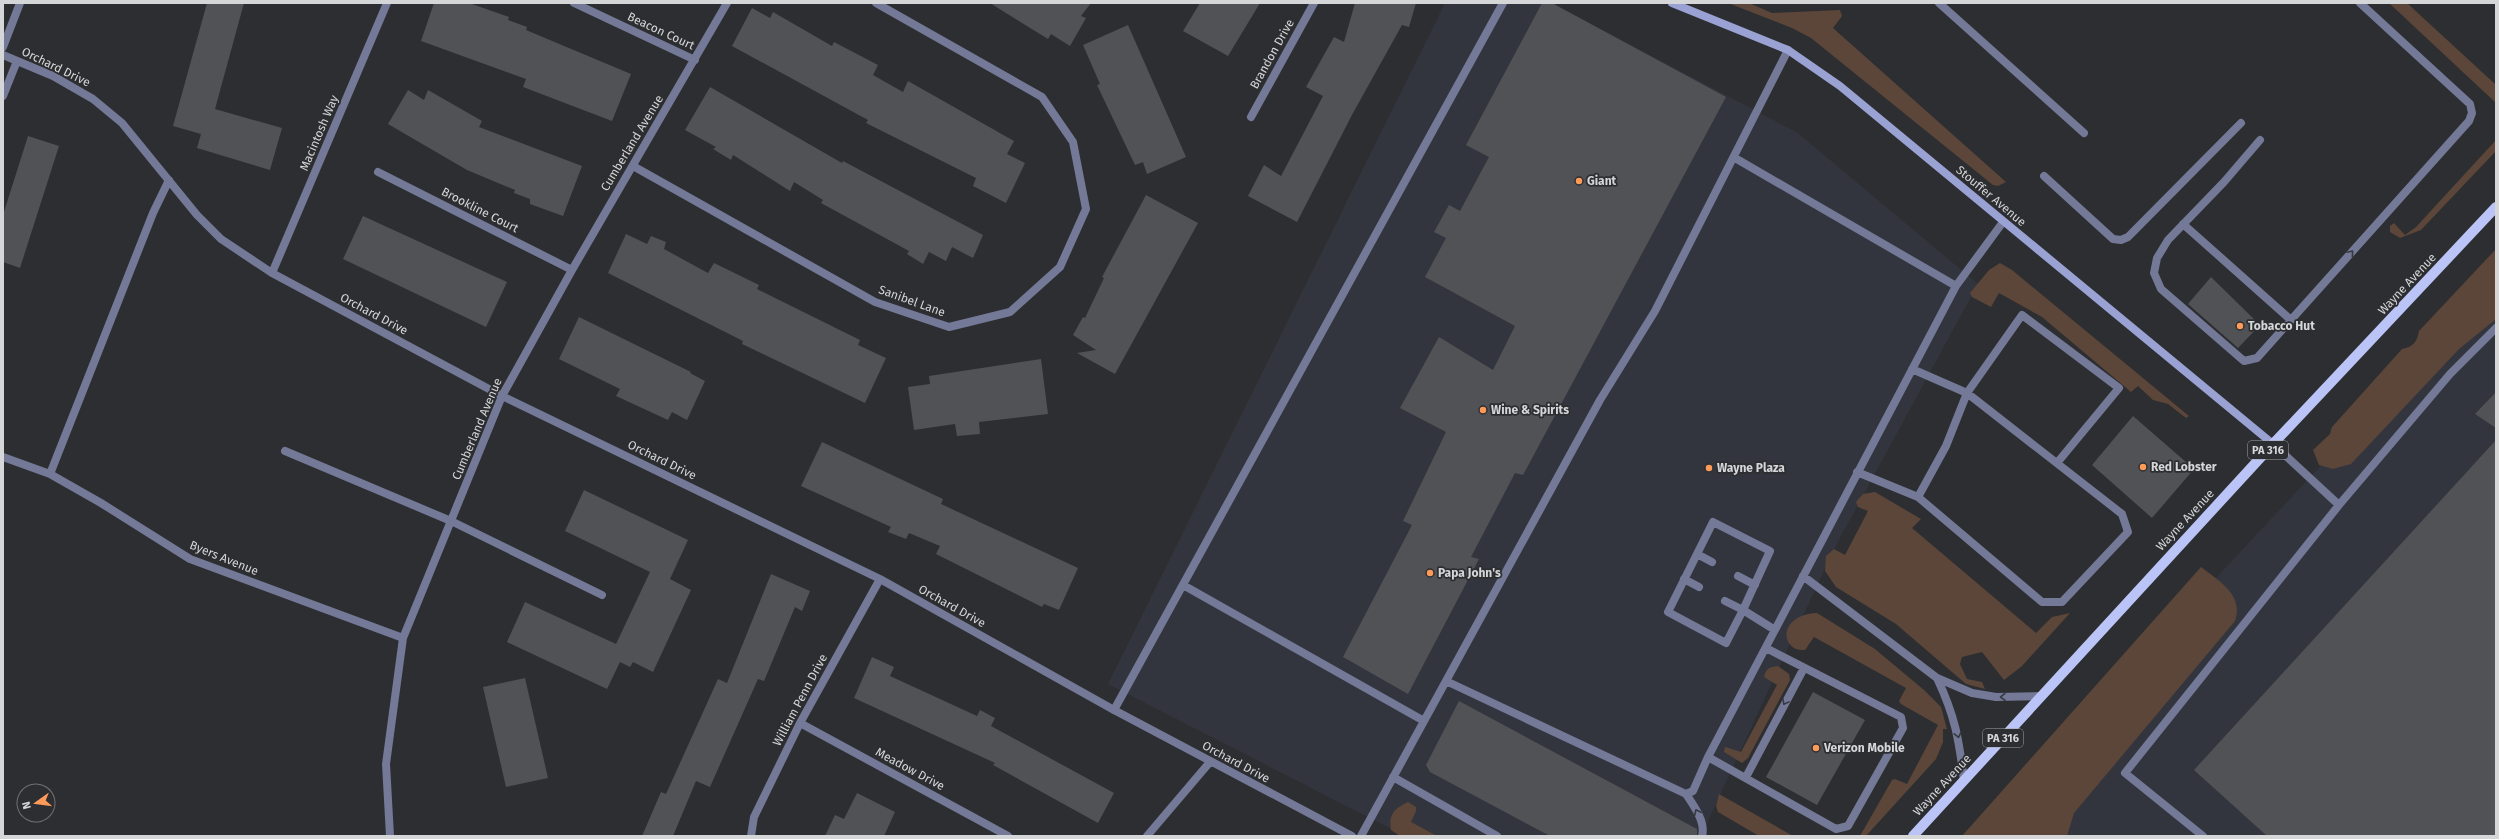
<svg xmlns="http://www.w3.org/2000/svg" width="2499" height="839" viewBox="0 0 2499 839" font-family="'Fira Sans',sans-serif">
<rect width="100%" height="100%" fill="#2d2e31"/>
<!-- built -->
<path fill="#33353e" d="M1445,3H1551L1798,133L1978,284L1834,549L1701,836H1405L1108,684Z
M2496,278V836H1975Z"/>
<!-- green -->
<path fill="#5c4639" d="M1728,3H1749L1772,13L1840,10L1842,16L1833,28L2006,182L1998,186L1993,185L1811,38L1792,28Z
M2389,3H2407L2496,85V103Z
M2496,140V151L2421,230L2400,238L2390,232V226L2394,223L2405,235L2416,227Z
M2496,249V319L2459,349L2351,464L2333,469L2319,465L2313,450L2330,434L2332,427L2402,349C2413,347 2417,342 2419,331Z
M2000,263L2012,270L2189,416L2186,418L2168,404L2153,400L2138,386L2131,392L2042,317L1999,293L1991,307L1972,297L1970,293L1989,270Z
M1875,492L1921,519L1912,528L2036,633L2052,617L2070,613L2022,666L2004,680L1982,652L1962,657L1960,664L1967,679L1982,682L1985,689L1966,684L1896,624L1836,587L1825,571L1826,556L1834,549L1845,555L1868,511L1858,507L1856,502L1863,494Z
M2201,567C2219,581 2244,595 2235,621L2074,813L2067,836H1962Z
M1817,613L1875,649L1924,690L1941,707L1947,729H1943V742L1936,759L1866,836H1860L1892,780L1895,779L1907,784L1938,725L1901,704L1899,701L1906,688L1814,637L1805,650C1780,652 1777,615 1817,613Z
M1778,666L1789,674L1790,680L1748,758L1742,763L1724,752L1725,747L1741,752L1777,685L1764,677C1766,668 1770,667 1778,666Z
M1719,794L1793,836H1759L1718,812L1716,806Z
M1408,802L1416,807V811L1411,822L1437,836H1400L1391,830C1388,814 1395,808 1408,802Z"/>
<!-- building -->
<path fill="#515256" d="M207,3H244L215,109L282,128L270,170L197,148L201,134L173,126Z
M434,3H469L509,17L508,20L527,27L526,30L631,74L612,121L523,87L526,79L421,41Z
M990,3H1091L1081,16L1086,18L1070,46L1051,34L1048,39Z
M1200,3H1260L1228,56L1183,31Z
M1355,3H1416L1409,27L1402,25L1353,113L1297,222L1248,196L1264,165L1281,176L1323,96L1306,87L1334,37L1344,42Z
M1542,3H1552L1726,97L1523,475L1515,473L1471,557L1479,559L1408,694L1343,657L1412,525L1403,521L1446,432L1400,408L1439,337L1493,370L1515,326L1425,277L1446,238L1434,232L1449,205L1460,211L1489,157L1466,145Z
M752,8L770,18L773,12L832,46L834,42L878,65L873,75L903,92L908,81L1014,141L1007,154L1025,163L1006,203L973,186L976,178L866,123L868,120L732,46Z
M1128,25L1186,157L1147,174L1143,162L1135,165L1097,85L1100,84L1083,45Z
M710,87L842,163L843,161L983,235L973,258L952,247L946,261L929,252L923,264L907,254L909,251L821,203L823,200L794,182L790,191L733,155L731,160L713,149L716,147L685,130Z
M408,90L424,100L428,90L482,121L479,127L582,166L563,216L530,204V199L514,193L515,190L467,170L388,124Z
M28,136L59,146L20,268L3,262V215Z
M1146,195L1198,223L1115,374L1077,353L1096,350L1073,335L1083,317L1085,318L1104,278L1102,277Z
M363,216L507,282L486,327L343,259Z
M626,234L647,244L651,236L666,242L664,249L708,273L714,263L759,285L757,289L860,340L858,345L886,358L865,403L742,344L743,341L608,273Z
M2211,277L2260,325L2238,348L2188,304Z
M579,317L691,372L690,373L705,381L687,420L672,412L668,420L616,396L620,389L559,359Z
M1041,359L1048,414L979,422L980,434L957,436L955,424L914,430L908,387L930,384L929,376Z
M2496,392V428L2475,414Z
M2133,416L2194,469L2152,518L2092,465Z
M2496,440V836H2267L2194,770Z
M822,442L943,499L941,504L1078,568L1059,610L1044,604L1042,607L936,554L940,546L909,533L906,539L888,532L891,527L801,486Z
M584,490L688,540L670,579L691,590L653,672L633,662L630,667L620,662L607,689L507,642L525,602L616,644L650,572L565,531Z
M771,574L810,591L802,611L795,607L764,681L758,679L710,787L696,781L673,836H642L661,792L666,794L718,679L727,683Z
M872,657L894,667L890,676L977,716L980,710L995,718L991,726L1114,793L1098,823L993,765L995,763L854,698Z
M525,678L548,778L506,787L483,687Z
M1813,692L1865,720L1817,805L1766,777Z
M1459,701L1697,829V836H1550L1430,772L1426,765Z
M857,793L895,812L884,836H825L835,815L844,819Z"/>
<g fill="none" stroke-linecap="round" stroke-linejoin="round">
<!-- lane -->
<path stroke="#737997" stroke-width="8" d="M1939,3L2084,133
M2260,140L2224,182L2168,240L2157,258L2154,273L2161,289L2244,361L2257,358L2469,121L2472,113L2470,104L2360,3
M1735,158L1956,286
M2044,176L2113,239L2121,240L2128,237L2241,123
M2183,224L2291,320
M1912,369L1967,393L2022,315L2119,388L2057,463
M2273,444L2339,505
M285,451L451,521L602,595
M1857,472L1918,497L2042,602H2062L2128,532L2122,514L1967,393L1946,446L1918,497
M1697,554L1712,562
M1738,576L1755,585
M1803,576L1937,678
M1684,579L1699,587
M1183,585L1424,721
M1725,601L1743,610L1770,551L1713,522L1668,612L1726,643L1743,610L1775,630
M1446,681L1686,794L1693,791L1708,757L1956,286L2003,222
M1114,710L1503,3
M1708,757L1836,829L1848,826L1903,728L1901,717L1766,648
M1393,777L1497,836
M1746,777L1804,668
M1964,781C1959,739 1955,716 1937,678L1972,693L1996,697L2042,696
M1686,794C1694,806 1706,822 1702,836
M1361,836L1600,400L1655,311L1788,50
M2203,836L2125,773L2339,505L2450,374L2496,328"/>
<!-- street -->
<path stroke="#737997" stroke-width="8" d="M574,3L695,60
M3,47L20,3
M3,55L53,76L93,99L122,123L197,215L221,239L272,273L502,396L880,579L1114,710L1352,836
M3,96L17,61
M1251,117L1314,3
M633,166L875,302L949,327L1010,312L1060,267L1086,209L1073,142L1042,97L876,3
M378,172L572,270
M272,273L387,3
M3,457L50,474L101,503L190,559L403,638
M50,474L153,213L169,180
M800,723L1008,836
M390,836L386,764L403,638L502,396L572,270L727,3
M751,836L754,817L800,723L880,579
M1147,836L1210,762"/>
<!-- secondary -->
<path stroke="#99a2d3" stroke-width="8" d="M1672,3L1788,50L1840,86L2273,444"/>
<!-- primary -->
<path stroke="#bac4f6" stroke-width="10" d="M1913,836L2273,444L2496,207"/>
</g>
<!-- one-way arrows -->
<defs><path id="oneway-chevron" d="M-2-3.5L2.5 0L-2 3.5" fill="none" stroke-width="1.6" stroke-linecap="round" stroke-linejoin="round"/></defs>
<g stroke="#383940">
<use href="#oneway-chevron" transform="translate(2351 253) rotate(-50)"/>
<use href="#oneway-chevron" transform="translate(2003 697) rotate(179)"/>
<use href="#oneway-chevron" transform="translate(1785 702) rotate(118)"/>
<use href="#oneway-chevron" transform="translate(1958 735) rotate(78)"/>
<use href="#oneway-chevron" transform="translate(1697 812) rotate(-115)"/>
</g>
<!-- markers -->
<g fill="#fe9b59" stroke="#2d2e31" stroke-width="1.5">
<circle cx="1579" cy="181" r="4"/>
<circle cx="2240" cy="326" r="4"/>
<circle cx="1483" cy="410" r="4"/>
<circle cx="2143" cy="467" r="4"/>
<circle cx="1709" cy="468" r="4"/>
<circle cx="1430" cy="573" r="4"/>
<circle cx="1816" cy="748" r="4"/>
</g>
<g text-anchor="middle" stroke-width="3.5" stroke-linejoin="round" paint-order="stroke">
<!-- shield labels -->
<g fill="#2d2e31" stroke="#a3a4a6" stroke-width="1">
<rect x="2248" y="441" width="40" height="18" rx="3"/>
<rect x="1983" y="729" width="40" height="18" rx="3"/>
</g>
<g font-size="11" font-weight="bold" fill="#d5d6d8">
<text x="2268" y="454">PA 316</text>
<text x="2003" y="742">PA 316</text>
</g>
<!-- street labels -->
<g font-size="12" fill="#d5d6d8" stroke="#2d2e31">
<text transform="translate(661 31) rotate(25)" y="4">Beacon Court</text>
<text transform="translate(1272 54) rotate(-61)" y="4">Brandon Drive</text>
<text transform="translate(56 67) rotate(26)" y="4">Orchard Drive</text>
<text transform="translate(319 133) rotate(-67)" y="4">Macintosh Way</text>
<text transform="translate(632 143) rotate(-59)" y="4">Cumberland Avenue</text>
<text transform="translate(1991 196) rotate(40)" y="4">Stouffer Avenue</text>
<text transform="translate(480 210) rotate(27)" y="4">Brookline Court</text>
<text transform="translate(2407 284) rotate(-47)" y="4">Wayne Avenue</text>
<text transform="translate(912 301) rotate(20)" y="4">Sanibel Lane</text>
<text transform="translate(374 314) rotate(28)" y="4">Orchard Drive</text>
<text transform="translate(477 429) rotate(-67)" y="4">Cumberland Avenue</text>
<text transform="translate(662 460) rotate(26)" y="4">Orchard Drive</text>
<text transform="translate(2185 520) rotate(-47)" y="4">Wayne Avenue</text>
<text transform="translate(224 558) rotate(22)" y="4">Byers Avenue</text>
<text transform="translate(952 606) rotate(29)" y="4">Orchard Drive</text>
<text transform="translate(800 700) rotate(-62)" y="4">William Penn Drive</text>
<text transform="translate(1236 762) rotate(28)" y="4">Orchard Drive</text>
<text transform="translate(910 769) rotate(28)" y="4">Meadow Drive</text>
<text transform="translate(1942 785) rotate(-47)" y="4">Wayne Avenue</text>
</g>
<!-- poi labels -->
<g font-size="12" font-weight="bold" fill="#d5d6d8" stroke="#2d2e31" text-anchor="start">
<text x="1587" y="185">Giant</text>
<text x="2248" y="330">Tobacco Hut</text>
<text x="1491" y="414">Wine &amp; Spirits</text>
<text x="2151" y="471">Red Lobster</text>
<text x="1717" y="472">Wayne Plaza</text>
<text x="1438" y="577">Papa John's</text>
<text x="1824" y="752">Verizon Mobile</text>
</g>
</g>
<!-- border -->
<rect width="2499" height="839" fill="none" stroke="#d5d6d8" stroke-width="8"/>
<!-- north arrow -->
<g transform="translate(36 803) rotate(256)"><circle r="19" fill="#2d2e31" stroke="#707174"/>
<path d="M0-3L7 15L0 10L-7 15Z" fill="#fe9b59"/>
<text y="-6" font-size="11" font-weight="bold" text-anchor="middle" fill="#d5d6d8">N</text>
</g>
</svg>
